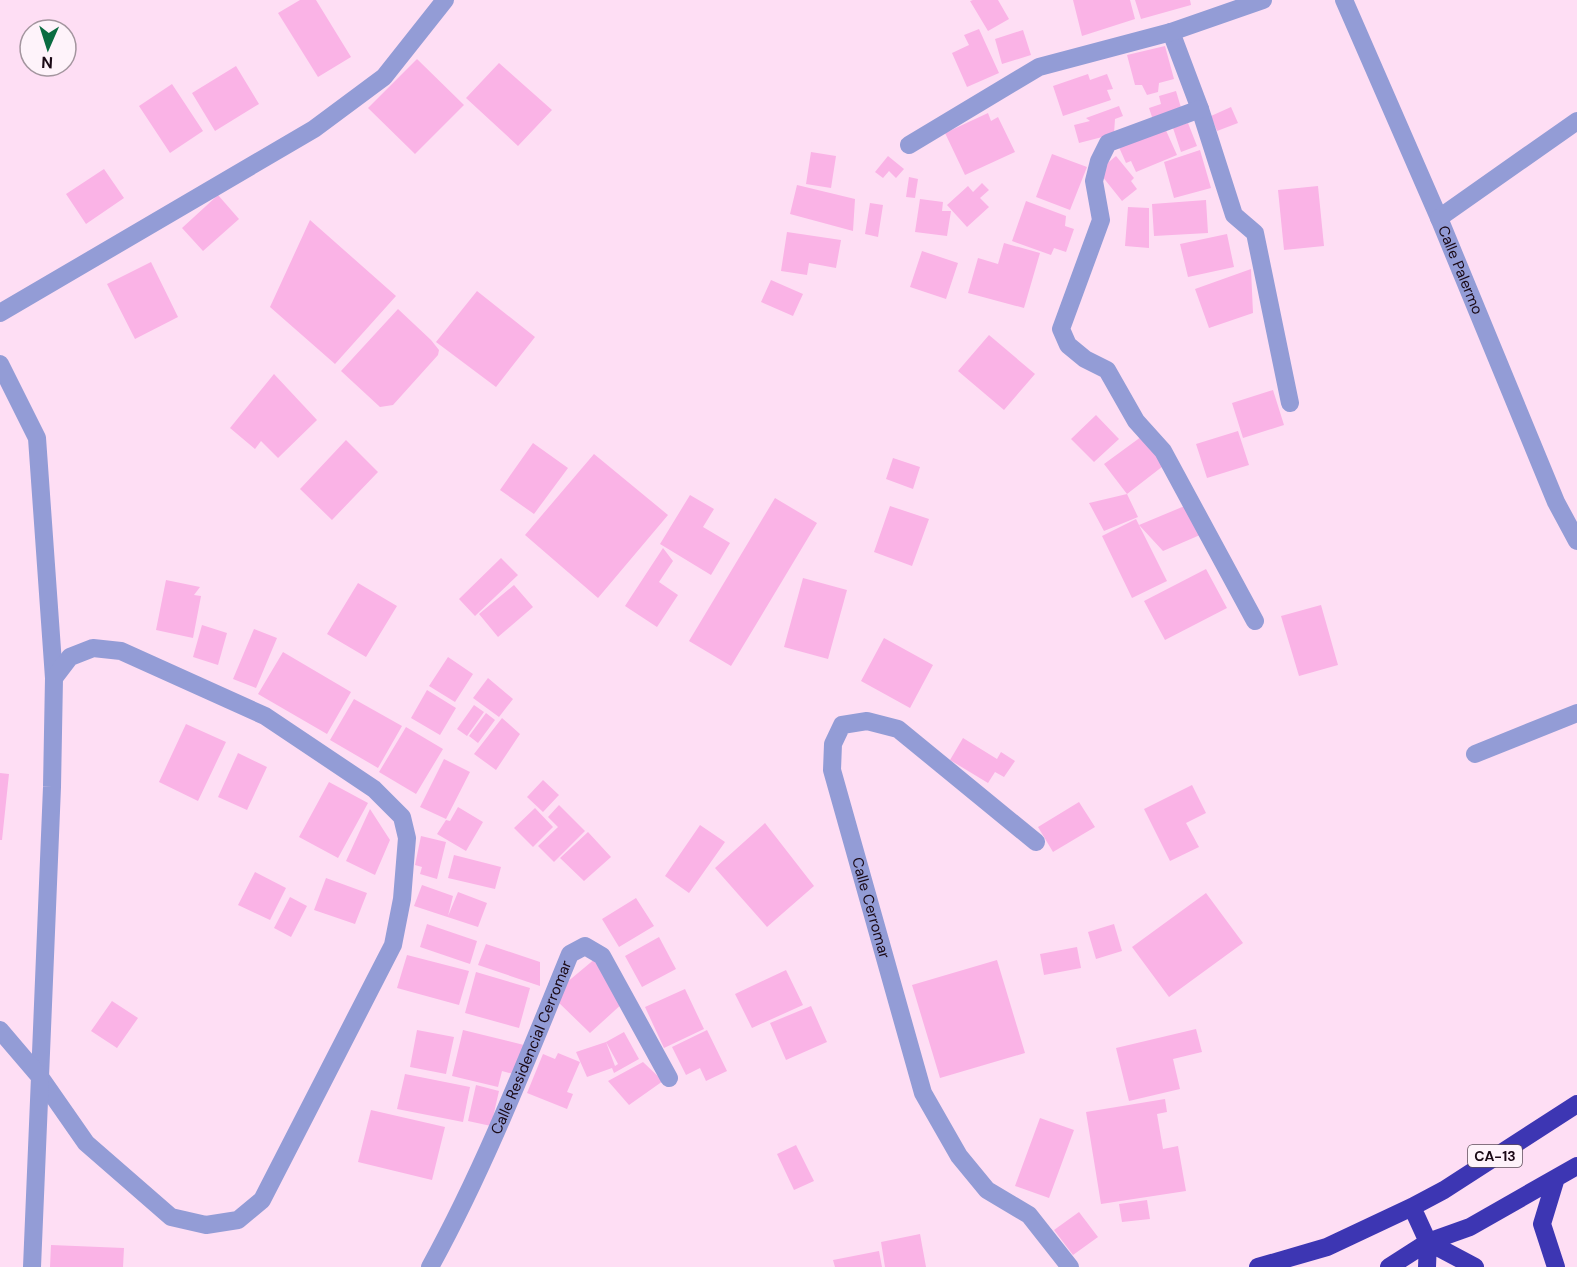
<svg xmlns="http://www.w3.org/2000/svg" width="1577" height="1267" viewBox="0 0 1577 1267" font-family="'DM Sans',sans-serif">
<rect width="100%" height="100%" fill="#fedef4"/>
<!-- building -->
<path fill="#fab3e6" d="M300,0H316L351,57L318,77L278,13Z
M973,0H998L1009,19L988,31L970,1Z
M1073,0H1130L1135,19L1082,36Z
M1135,0H1190L1191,5L1141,19Z
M979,29L999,73L967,87L952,53L969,45L964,35Z
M1023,30L1031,55L1002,64L995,39Z
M1165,46L1174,79L1159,83L1158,92L1147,95L1142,85H1135L1127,55Z
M417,59L464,105L415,154L368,108Z
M499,63L552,110L518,146L466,98Z
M236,66L259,104L215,131L192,93Z
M1088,74L1090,80L1107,74L1113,89L1107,90L1111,100L1063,116L1053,86Z
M172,84L203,131L170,153L139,106Z
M1176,91L1182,111L1153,120L1149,108L1161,104L1159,96Z
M1119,106L1123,116L1115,119L1114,134L1079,143L1074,125L1090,121L1086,118Z
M1231,107L1238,123L1217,131L1211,116Z
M988,113L991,121L998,117L1015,152L965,175L945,133Z
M1188,123L1197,146L1181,152L1173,128Z
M1164,126L1177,155L1136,172L1131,161L1126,163L1118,145Z
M1200,150L1211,188L1174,198L1164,162Z
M811,152L836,156L831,188L806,184Z
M1052,154L1087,167L1070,210L1036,197Z
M888,156L904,169L896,178L889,171L883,178L875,172Z
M1116,156L1134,178L1131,181L1137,189L1122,201L1098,171Z
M104,169L124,198L86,224L66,194Z
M909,177L918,179L915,198L906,197Z
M982,183L989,190L980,198L989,207L967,227L947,205L968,186L973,192Z
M797,185L855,199L853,231L790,214Z
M1318,186L1324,246L1284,250L1278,190Z
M218,195L239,219L203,251L182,228Z
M920,199L943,202L942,211H951L947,236L915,232Z
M1206,200L1208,233L1154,236L1152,204Z
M1026,201L1066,216L1065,226L1074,229L1066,252L1054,248L1051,255L1012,241Z
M870,203L883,205L878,237L865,234Z
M1128,207L1149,208V248L1125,246Z
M310,220L396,296L335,364L270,307Z
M787,232L841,240L836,268L809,263L807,275L781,271Z
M1227,234L1234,267L1188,277L1180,244Z
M1004,243L1040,253L1024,308L968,293L978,258L998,264Z
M922,251L958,263L946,299L910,287Z
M151,262L178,317L135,339L107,284Z
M1251,269L1253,313L1209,328L1195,289Z
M771,280L803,294L793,316L761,302Z
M477,291L535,337L496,387L436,342Z
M398,309L431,340L439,350L438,355L393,405L380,407L341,371Z
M989,335L1035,374L1004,410L958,371Z
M274,374L317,420L278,458L261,441L255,449L230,428Z
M1273,390L1284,425L1243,438L1232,403Z
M1096,415L1119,439L1094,462L1071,439Z
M1238,431L1249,465L1207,478L1196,444Z
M1145,434L1167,463L1127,494L1104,464Z
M346,440L378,472L332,520L300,489Z
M533,443L568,468L534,514L500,490Z
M594,454L668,515L598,598L525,535Z
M893,458L920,467L913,489L886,479Z
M1127,494L1138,517L1104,531L1089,503Z
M690,495L714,509L703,527L730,543L711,575L660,544Z
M775,498L817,523L731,666L689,641Z
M1187,505L1200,535L1163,551L1139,525Z
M890,506L929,519L912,566L874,552Z
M1136,519L1167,581L1132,598L1102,536Z
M663,548L673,561L659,582L678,595L657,627L625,606Z
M501,558L518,575L475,616L459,599Z
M1206,569L1227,608L1165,640L1144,601Z
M803,578L847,590L828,659L784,647Z
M166,580L200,587L194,595L201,596L193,638L156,630Z
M358,583L397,606L366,657L327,634Z
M514,585L533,607L498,637L479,614Z
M1321,605L1338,665L1299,676L1281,616Z
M202,625L227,633L218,665L193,657Z
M254,629L277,638L256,688L233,679Z
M884,638L933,665L910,708L861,681Z
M283,652L351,692L327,734L258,694Z
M448,657L473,674L455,702L429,686Z
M488,678L513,699L499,717L473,698Z
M427,690L456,708L440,735L411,718Z
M354,699L402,726L378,768L330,740Z
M474,705L484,712L467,736L457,729Z
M486,713L495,720L478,743L469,736Z
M502,718L520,734L496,770L474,754Z
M186,724L226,742L198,801L159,782Z
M406,727L443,749L416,794L379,772Z
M963,738L997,759L1001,752L1015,761L1004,777L995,772L988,783L950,760Z
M238,753L267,767L247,810L218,797Z
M444,759L470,772L446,819L420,807Z
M0,773L9,774L2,840H0Z
M543,780L559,795L543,812L527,797Z
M329,782L368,803L338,858L299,837Z
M1192,785L1206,813L1186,823L1199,847L1170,861L1144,809Z
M1079,802L1095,827L1053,852L1038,827Z
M559,805L585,831L554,862L538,846L558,827L548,817Z
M458,807L483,822L466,851L437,834L446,820L450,821Z
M535,808L553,827L533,847L514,828Z
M370,809L390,840L375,875L346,861Z
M765,823L814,886L767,927L715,868Z
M700,825L725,842L689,893L665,876Z
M588,832L611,857L584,881L560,858Z
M421,836L446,842L437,879L420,874L422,867L415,865Z
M454,855L501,867L495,889L448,878Z
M255,872L286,888L270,920L238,905Z
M326,878L367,893L355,924L314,910Z
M422,885L453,896L448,916L458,892L487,903L478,927L414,906Z
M1206,893L1243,943L1169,997L1132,947Z
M290,897L307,906L291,937L274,928Z
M636,898L654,926L619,947L602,919Z
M427,924L477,941L470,964L420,947Z
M1114,924L1122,951L1096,959L1088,932Z
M659,937L676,969L642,987L625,956Z
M486,944L540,962V986L478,965Z
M1077,947L1081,968L1044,975L1040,954Z
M407,955L469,971L459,1005L397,988Z
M596,958L624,1002L590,1033L555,999L560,988Z
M997,960L1025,1053L940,1078L912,985Z
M786,970L803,1005L752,1028L735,994Z
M476,972L530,988L519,1028L465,1013Z
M685,989L704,1029L664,1048L645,1007Z
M112,1001L138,1018L117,1048L91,1031Z
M811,1006L827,1042L786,1060L770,1023Z
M1196,1029L1202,1052L1173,1059L1180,1089L1129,1101L1116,1048Z
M417,1030L454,1037L446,1074L410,1067Z
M463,1030L524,1045L517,1075L502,1071L498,1087L452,1076Z
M707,1030L727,1071L706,1081L700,1068L686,1075L672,1047Z
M624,1032L639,1059L614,1073L612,1068L587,1077L576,1052L606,1042L615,1066L618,1064L606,1042Z
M558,1053L580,1062L567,1092L573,1094L567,1109L527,1093L543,1054L555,1059Z
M643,1062L663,1081L629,1105L608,1081Z
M405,1074L470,1087L463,1122L397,1109Z
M476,1085L499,1091L491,1126L468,1121Z
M1165,1099L1167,1112L1157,1114L1163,1149L1178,1146L1186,1191L1101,1204L1086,1112Z
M371,1110L445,1127L432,1180L358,1162Z
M1040,1118L1074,1130L1049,1198L1015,1186Z
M796,1145L814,1181L794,1190L777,1154Z
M1147,1200L1150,1219L1122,1222L1119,1204Z
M1079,1212L1098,1237L1073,1255L1054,1230Z
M920,1234L926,1267H885L881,1242Z
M51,1245L124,1248L123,1267H50Z
M879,1251L882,1267H835L833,1260Z"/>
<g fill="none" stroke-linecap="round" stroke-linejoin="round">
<!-- street -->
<g stroke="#939cd6" stroke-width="18">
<path id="s1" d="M1344,0L1439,218L1556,502L1577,541"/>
<path d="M1171,32L1200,109L1234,215L1255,233L1290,403"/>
<path d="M1200,109L1108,143L1099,161L1094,181L1101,220L1061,329L1068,345L1085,359L1107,370L1136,421L1163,451L1255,621"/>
<path d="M909,145L1039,67L1171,32L1263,0"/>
<path d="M1439,218L1577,121"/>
<path d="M0,313L314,129L384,77L445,0"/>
<path d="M0,364L37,438L54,678"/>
<path d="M93,648L121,651L265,716L374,789L402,817L407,838L402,899L393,945L262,1200L238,1220L206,1225L171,1217L86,1143L40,1077L52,787L54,678L70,657Z"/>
<path d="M1475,754L1577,713"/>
<path id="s2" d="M1036,842L898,729L867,721L842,725L833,744L832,770L923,1093L959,1156L987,1190L1029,1215L1070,1267"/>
<path d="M0,1030L40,1077L32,1267"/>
<path id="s3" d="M430,1267C485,1167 527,1059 570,954L585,946L602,956L669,1078"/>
</g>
<!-- highway -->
<path stroke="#3d36b3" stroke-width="18" d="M1412,1207L1428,1242L1427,1267
M1428,1242L1475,1267
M1258,1267L1327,1247L1412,1207L1444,1190L1577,1104
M1389,1267L1428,1242L1470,1227L1577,1166
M1556,1267L1542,1224L1556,1178"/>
</g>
<g text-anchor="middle" stroke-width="5" stroke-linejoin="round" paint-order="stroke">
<!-- shield labels -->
<rect fill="#fef3fa" stroke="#5e4f5a" stroke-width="1.5" x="1468" y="1145" width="54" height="22" rx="4.5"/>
<g font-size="14" font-weight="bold" fill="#1a0915">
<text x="1495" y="1161">CA-13</text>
</g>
<!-- street labels -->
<g font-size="15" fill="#1a0915" stroke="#fef3fa">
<text dy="5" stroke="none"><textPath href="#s1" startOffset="294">Calle Palermo</textPath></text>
<text dy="5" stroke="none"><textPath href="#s2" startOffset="426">Calle Cerromar</textPath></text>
<text dy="5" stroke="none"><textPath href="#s3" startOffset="242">Calle Residencial Cerromar</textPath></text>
</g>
</g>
<!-- north arrow -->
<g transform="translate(48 48) rotate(183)"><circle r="28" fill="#fef3fa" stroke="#a3959e" stroke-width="1.5"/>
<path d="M0-4.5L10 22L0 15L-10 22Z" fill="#0a6c41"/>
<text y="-9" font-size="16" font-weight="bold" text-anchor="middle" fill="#1a0915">N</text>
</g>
</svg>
